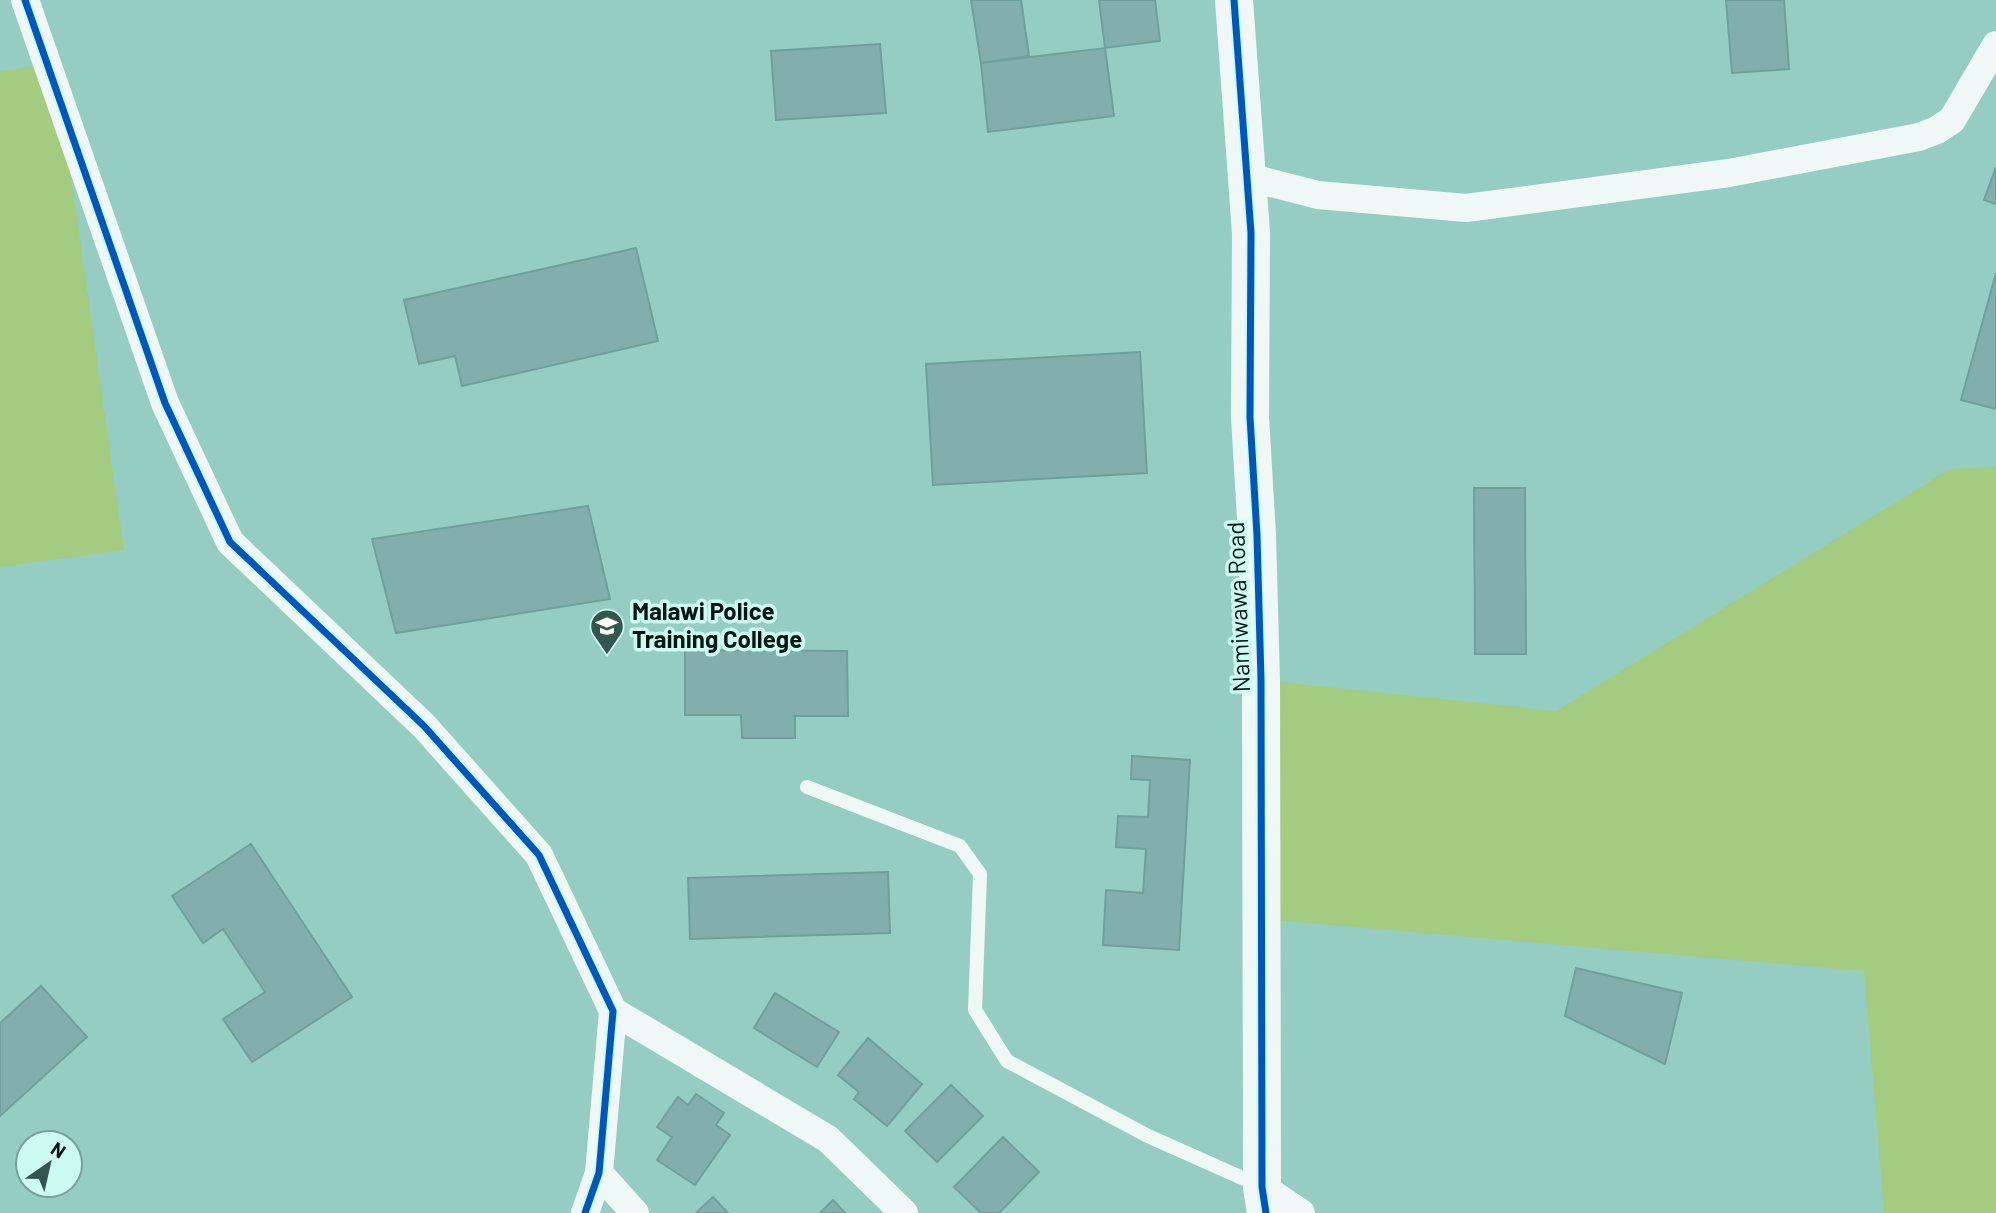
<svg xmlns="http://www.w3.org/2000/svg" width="1996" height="1213" viewBox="0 0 1996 1213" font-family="Barlow,sans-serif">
<rect width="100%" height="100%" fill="#95cdc2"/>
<!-- green -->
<path fill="#a3cc81" d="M55,63L124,550L0,567V71Z
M1996,467V1213H1884L1864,971L1262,919L1261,680L1556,711L1950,469Z"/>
<!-- building -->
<path fill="#82afac" stroke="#6fa09c" stroke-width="2" d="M971,0H1021L1029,56L981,63Z
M1099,0H1155L1160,41L1105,48Z
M1726,0H1784L1789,69L1732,73Z
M880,44L886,113L776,120L771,51Z
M1105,48L1114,116L988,132L981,63Z
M1996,167V204L1984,200Z
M636,248L658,341L462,386L455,356L419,364L404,300Z
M1996,273V409L1961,400Z
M1140,352L1147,473L933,485L926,364Z
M1474,488H1525L1526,654H1475Z
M588,506L610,599L396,633L372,539Z
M685,650L847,651L848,716H795V738H742L741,715H685Z
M1132,756L1190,760L1179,950L1103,945L1106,890L1143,893L1146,849L1116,847L1118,816L1148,817L1150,780L1131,779Z
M251,844L352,997L252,1062L223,1019L265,992L223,929L203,943L172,896Z
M888,872L890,933L690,939L688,878Z
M1576,968L1682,993L1665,1064L1565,1016Z
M41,986L87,1037L0,1116V1023Z
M775,993L839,1032L817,1067L754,1028Z
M868,1038L922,1084L887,1126L854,1099L859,1092L838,1075Z
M951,1085L983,1116L937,1162L905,1131Z
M696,1094L724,1113L716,1125L730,1135L695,1185L657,1160L672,1137L657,1127L678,1097L688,1105Z
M1003,1137L1039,1172L999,1213H981L954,1187Z
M713,1197L728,1213H696Z
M833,1200L845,1213H820Z"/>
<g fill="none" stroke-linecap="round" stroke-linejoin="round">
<!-- lane -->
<path stroke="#eff8f6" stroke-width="14" d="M807,787L960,846L980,874L975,1010L1007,1061L1148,1136L1258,1185"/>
<!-- street -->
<path stroke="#eff8f6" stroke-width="28" d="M25,0L165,403L230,542L424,726L539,855L613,1011L599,1173L585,1213
M1248,177L1318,195L1466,208L1729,173L1919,137L1937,130L1952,120L1996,45
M613,1011L828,1139L904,1213
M599,1173L635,1213
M1262,1187L1301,1213"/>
<!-- secondary -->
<path stroke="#eff8f6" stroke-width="38" d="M1234,0L1251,233L1250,417L1257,535L1261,680L1262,1187L1266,1213"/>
<!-- cycleway casing -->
<g stroke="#cbfbf1" stroke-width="11">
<path id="cycleway" d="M25,0L165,403L230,542L424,726L539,855L613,1011L599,1173L585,1213
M1234,0L1251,233L1250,417L1257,535L1261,680L1262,1187L1266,1213"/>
</g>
<!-- cycleway -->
<use href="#cycleway" stroke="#0057b8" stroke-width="7"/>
</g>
<!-- icons -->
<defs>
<g id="university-pin" transform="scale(1.75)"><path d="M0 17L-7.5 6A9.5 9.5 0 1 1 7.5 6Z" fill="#355550" stroke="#cbfbf1"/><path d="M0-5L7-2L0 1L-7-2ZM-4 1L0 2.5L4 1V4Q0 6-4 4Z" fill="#fff"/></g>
</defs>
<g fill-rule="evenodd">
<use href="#university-pin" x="607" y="626"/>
</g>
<g text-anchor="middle" stroke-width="7" stroke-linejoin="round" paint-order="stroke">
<!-- street labels -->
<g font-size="24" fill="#011512" stroke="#cbfbf1">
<text transform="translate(1239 607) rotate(-92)" y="8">Namiwawa Road</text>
</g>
<!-- poi labels -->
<g font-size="24" font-weight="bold" fill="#011512" stroke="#cbfbf1" text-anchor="start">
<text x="632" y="620">Malawi Police<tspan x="632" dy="28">Training College</tspan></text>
</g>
</g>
<!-- north arrow -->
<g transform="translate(49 1164) rotate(34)"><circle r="33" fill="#cbfbf1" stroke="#7a9f98" stroke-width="2"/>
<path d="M0-5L12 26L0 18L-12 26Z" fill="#355550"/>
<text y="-10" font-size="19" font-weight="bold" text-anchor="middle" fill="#011512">N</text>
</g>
</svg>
